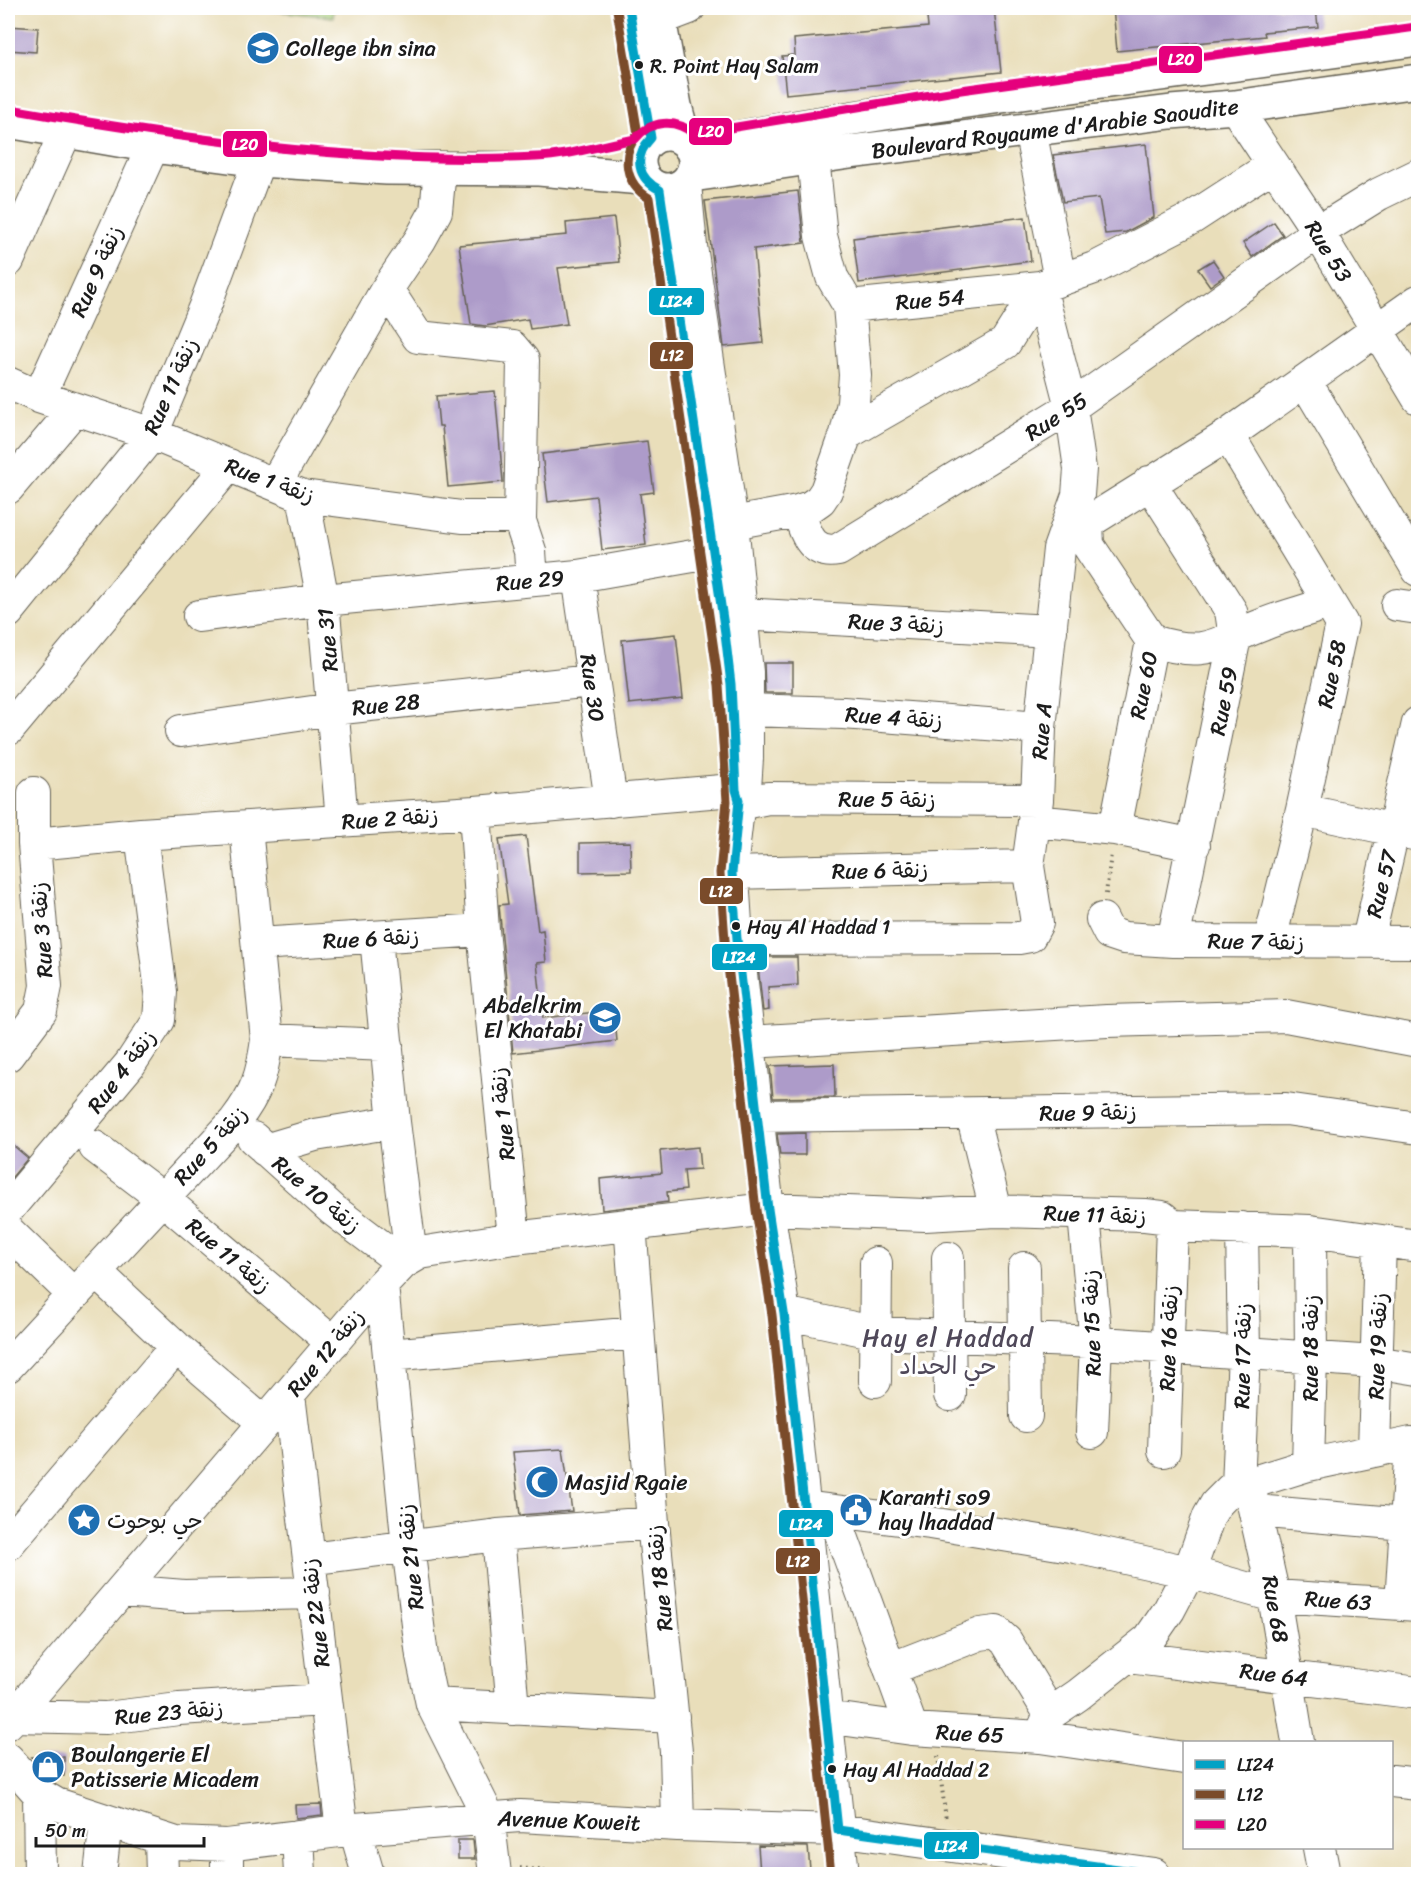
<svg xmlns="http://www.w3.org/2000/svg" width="1426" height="1882" viewBox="0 0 1426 1882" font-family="Sriracha,'Playpen Sans Arabic',sans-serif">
<rect width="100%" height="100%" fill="#fff"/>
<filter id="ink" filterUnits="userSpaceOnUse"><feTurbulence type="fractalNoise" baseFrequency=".0167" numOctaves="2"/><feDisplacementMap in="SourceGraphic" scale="12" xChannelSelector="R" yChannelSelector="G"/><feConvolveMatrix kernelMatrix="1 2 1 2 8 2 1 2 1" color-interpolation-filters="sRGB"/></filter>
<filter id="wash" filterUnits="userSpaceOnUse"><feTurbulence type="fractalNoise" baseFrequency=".008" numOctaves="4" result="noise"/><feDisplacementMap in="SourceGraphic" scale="24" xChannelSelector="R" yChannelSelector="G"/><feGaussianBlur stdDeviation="1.35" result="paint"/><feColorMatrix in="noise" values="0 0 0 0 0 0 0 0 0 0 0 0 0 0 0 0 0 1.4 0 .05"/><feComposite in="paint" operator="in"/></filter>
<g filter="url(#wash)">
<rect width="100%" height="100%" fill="#e9deba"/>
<!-- green -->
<path fill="#a3c974" stroke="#607248" stroke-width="1.5" d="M250,8H334L333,17Z"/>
<g id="blocks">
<!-- building -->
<path fill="#ad9bc9" d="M926,8H994L1001,72L786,94L782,56L795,55L794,39L928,27Z
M1113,8H1316L1318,27L1264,32L1265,36L1117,51Z
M8,26L38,28L36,52L8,50Z
M1146,144L1154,217L1126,232L1105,234L1099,198L1063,202L1053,155Z
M798,191L804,243L754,249L763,343L724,347L705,201Z
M1025,217L1031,261L859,283L853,238Z
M614,218L619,262L558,268L567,324L530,329L528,319L485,326L471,324L459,245L567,235L566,223Z
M1274,222L1283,235L1252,257L1243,243Z
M1213,260L1224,276L1210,286L1198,269Z
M495,391L503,482L448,487L442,426H439L436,396Z
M647,441L654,492L640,494L646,545L602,550L596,496L548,502L542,454Z
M676,634L683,698L629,704L622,640Z
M764,663H793V693H765Z
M526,836L538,931L543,930L546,962L537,963L543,1018L614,1010L617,1041L513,1053L499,905L508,904L499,839Z
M630,842L631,871L580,872V843Z
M757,957H797L798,985L768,987L769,1010L763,1011Z
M834,1064L835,1097L773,1098L770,1066Z
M805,1133V1155H780L777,1134Z
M8,1141L28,1158L8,1182Z
M698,1147L700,1169L684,1170L686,1190L667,1192L668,1202L602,1210L600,1179L662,1173L660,1151Z
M563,1449L572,1511L520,1515L513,1452Z
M32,1757H64V1776H47Z
M321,1804L322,1815L296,1818L295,1805Z
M458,1840H473L475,1859H458Z
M758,1846L808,1847L810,1869L760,1873Z"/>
</g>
</g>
<g filter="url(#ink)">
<use href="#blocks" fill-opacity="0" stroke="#646053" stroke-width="1.5"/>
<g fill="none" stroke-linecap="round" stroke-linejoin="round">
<!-- minor casing -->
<g stroke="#646053" stroke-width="34">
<path id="minor" d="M660,19L689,8
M1235,107L1318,232L1418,398
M1030,130L1060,279
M685,184L691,246L732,523L747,672V758L745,789L739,800L732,861L737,939L768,1209L784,1313L843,1874
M660,190L716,569
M8,261L66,131
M385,292L390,294L418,337L512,347L523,360L520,521
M849,306L1040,287L1097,267L1192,218L1272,166
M1305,381L1418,570
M8,383L39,397L152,434L303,496L462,517H509L520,521L530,551L532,580
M39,397L153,146
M846,434L1005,343L1040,287
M1228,435L1342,624L1302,810L1270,940
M1149,482L1231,611L1235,637L1173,941
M275,484L385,292L420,240L436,211L440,170
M8,488L74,410
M303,496L323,600L342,821
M798,511C806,532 810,555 838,550L1071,407L1318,232L1379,194L1418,175
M732,523L798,511L810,507L820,500L826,491L846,434L853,403L855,375L849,306L832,277L821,236L813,157
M1087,523L1228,435L1418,301
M1087,523L1088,545L1152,641L1115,829
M578,576L611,801
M1397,605L1418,608
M8,612L152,434L205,306L259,160
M741,614L1051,631
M199,616L323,600L578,576L733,549
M1152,641C1209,658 1212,644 1262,625C1283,616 1306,611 1328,603
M748,710L843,713L1040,728
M9,729L229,465
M181,731L333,709L591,681
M738,804L768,798L1037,800
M1302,810L1418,835
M475,812L483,930L514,1238
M1034,821L1115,829L1194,845
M34,844L141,834L475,812L745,789
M732,873L1028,866
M1102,919L1109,933L1124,938L1173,941L1418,942
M376,938L394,1122
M737,939L1019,938L1030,936L1037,923L1028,866L1037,800L1040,728L1059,549L1078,495L1080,469L1071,407L1040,287
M1368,940L1418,723
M258,944L483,930
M267,1040L387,1045
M749,1042L1107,1021L1286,1016L1418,1041
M8,1055L41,1011L46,986L34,844V793
M972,1114L996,1211
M757,1116L1286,1109L1418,1128
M253,1138L333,1210L403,1263
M95,1147L162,1198L333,1343
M265,1150L315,1135L394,1122L411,1257
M8,1209L130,1064L159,1020L161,992L141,834
M1084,1215L1096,1343L1092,1432
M630,1224L653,1523L676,1752L678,1825
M8,1231L74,1295
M948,1258L950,1395
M1024,1268L1026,1416
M96,1272L176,1347L264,1423
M382,1285L408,1547L422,1656L432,1704L488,1816L495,1874
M784,1313L877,1333L1073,1341L1375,1362L1418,1369
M389,1355L637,1333
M8,1366L235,1121C257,1092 262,1076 267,1040L246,828
M875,1381L876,1263
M289,1395L342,1830
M1164,1451L1172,1226
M1374,1451L1380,1241
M1308,1465L1311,1358L1310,1231
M1248,1482L1274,1596L1298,1742
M1238,1485L1244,1353L1242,1228
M804,1507L930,1523L1071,1546L1189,1572L1274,1596L1418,1605
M1256,1511L1405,1524
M833,1512L912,1729L1040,1737L1184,1758
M498,1535L513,1709
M8,1544L176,1347
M309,1559L498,1535L653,1523
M122,1591L184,1596L314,1593
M1128,1657L1418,1693
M890,1669L980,1634L996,1632L1006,1641L1050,1714
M432,1704L673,1717
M13,1716L106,1718L179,1709L325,1700
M826,1717L912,1729
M8,1723L382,1285L403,1263L420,1253L514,1238L768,1209L925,1215L996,1211L1145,1215L1162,1217L1172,1226L1310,1231L1418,1246
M1040,1737L1050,1714L1078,1695L1149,1639L1169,1610L1189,1572L1209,1516L1216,1504L1231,1489L1308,1465L1411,1443L1401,1604
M8,1759L39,1794L56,1804L176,1843L227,1845L355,1829L520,1816L678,1825L838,1830L1154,1874
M1392,1781L1418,1784
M39,1794L40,1874
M355,1829L368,1874
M298,1836L300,1874
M161,1841L162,1874
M227,1845V1874
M1319,1848L1324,1874
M100,1874L106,1821"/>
</g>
<!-- major casing -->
<g stroke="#646053" stroke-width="36">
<path id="major" d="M629,8L651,138
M657,8L675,106L684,140
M8,121L153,146L259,160L387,168L539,169L642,178
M639 162a28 28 0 1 1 56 0a28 28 0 1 1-56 0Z
M690,147C931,100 1176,74 1418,39
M692,175L850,152L1171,112L1235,107L1418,81"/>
</g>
<!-- path -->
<path stroke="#646053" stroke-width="4" stroke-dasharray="1.5 4.5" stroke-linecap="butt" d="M1106,894L1111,854
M938,1756L946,1820
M520,1868L576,1874"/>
<!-- minor -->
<use href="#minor" stroke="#fff" stroke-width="32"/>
<!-- major -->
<use href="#major" stroke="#fff" stroke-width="33"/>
<!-- bus-1 casing -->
<g stroke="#fff" stroke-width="14">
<path id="bus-1" d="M629,8L651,138C633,157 637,178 660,190L725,633L731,684L736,790L739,800L732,873L737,939L768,1209L784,1313L838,1830
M838,1830L1154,1874"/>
</g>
<!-- bus-2 casing -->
<g stroke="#fff" stroke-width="14">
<path id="bus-2" d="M617,10L638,134C620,155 625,184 649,198L719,685L727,801L720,873L725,940L756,1210L772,1315L831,1874"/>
</g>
<!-- bus-3 casing -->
<g stroke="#fff" stroke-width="14">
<path id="bus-3" d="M10,109C184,139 359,165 536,157C568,156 603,145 635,139C651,120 675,118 694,134L961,90L1416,27"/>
</g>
<!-- bus-1 -->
<use href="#bus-1" stroke="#01a2c5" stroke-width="9"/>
<!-- bus-2 -->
<use href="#bus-2" stroke="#7a4b2a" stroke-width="9"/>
<!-- bus-3 -->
<use href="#bus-3" stroke="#e5007d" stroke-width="9"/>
</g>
</g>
<!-- icons -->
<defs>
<g id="school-disc" transform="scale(1.725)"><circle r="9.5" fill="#1f6fb2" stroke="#fff"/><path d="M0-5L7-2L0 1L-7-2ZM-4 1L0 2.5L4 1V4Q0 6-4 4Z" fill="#fff"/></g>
<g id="mosque-disc" transform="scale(1.725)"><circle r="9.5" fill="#1f6fb2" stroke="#fff"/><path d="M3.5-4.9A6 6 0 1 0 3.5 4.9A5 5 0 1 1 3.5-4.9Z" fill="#fff"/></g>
<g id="civic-disc" transform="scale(1.725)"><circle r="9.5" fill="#1f6fb2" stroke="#fff"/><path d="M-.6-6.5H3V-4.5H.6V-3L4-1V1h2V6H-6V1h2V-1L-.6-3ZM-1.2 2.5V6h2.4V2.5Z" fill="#fff"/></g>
<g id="sight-disc" transform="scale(1.725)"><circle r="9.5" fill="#1f6fb2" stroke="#fff"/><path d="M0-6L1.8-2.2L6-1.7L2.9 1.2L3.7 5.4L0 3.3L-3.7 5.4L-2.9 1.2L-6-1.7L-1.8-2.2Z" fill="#fff"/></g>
<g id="shop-disc" transform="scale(1.725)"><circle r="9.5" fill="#1f6fb2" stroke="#fff"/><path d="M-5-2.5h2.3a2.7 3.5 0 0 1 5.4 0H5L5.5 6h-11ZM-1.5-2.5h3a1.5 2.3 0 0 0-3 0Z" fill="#fff"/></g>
</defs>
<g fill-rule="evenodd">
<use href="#school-disc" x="263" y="48"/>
<use href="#school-disc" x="605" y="1018"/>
<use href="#mosque-disc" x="542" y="1482"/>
<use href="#civic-disc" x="856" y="1510"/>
<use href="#sight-disc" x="84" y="1520"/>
<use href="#shop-disc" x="48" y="1767"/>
</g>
<!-- markers -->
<g fill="#1c1c1c" stroke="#fff" stroke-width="2">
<circle cx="639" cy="65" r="5"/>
<circle cx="736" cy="926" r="5"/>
<circle cx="832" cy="1769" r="5"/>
</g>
<g text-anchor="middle" stroke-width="6" stroke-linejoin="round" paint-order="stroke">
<!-- bus labels -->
<g font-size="20" fill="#1c1c1c" stroke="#fff" text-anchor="start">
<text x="650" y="73">R. Point Hay Salam</text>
<text x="747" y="934">Hay Al Haddad 1</text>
<text x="843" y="1777">Hay Al Haddad 2</text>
</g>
<!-- poi labels -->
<g font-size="22" fill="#1c1c1c" stroke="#fff" text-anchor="start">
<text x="286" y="56">College ibn sina</text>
<text x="582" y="1013" text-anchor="end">Abdelkrim<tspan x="582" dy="25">El Khatabi</tspan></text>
<text x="565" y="1490">Masjid Rgaie</text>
<text x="879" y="1505">Karanti so9<tspan x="879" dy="25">hay lhaddad</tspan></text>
<text x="107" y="1528">حي بوحوت</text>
<text x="71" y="1762">Boulangerie El<tspan x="71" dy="25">Patisserie Micadem</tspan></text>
</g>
<!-- street labels -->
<g font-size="22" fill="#1c1c1c" stroke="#fff">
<text transform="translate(1055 128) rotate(-7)" y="8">Boulevard Royaume d'Arabie Saoudite</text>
<text transform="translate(1329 251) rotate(58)" y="8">Rue 53</text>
<text transform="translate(96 271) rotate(-66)" y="8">Rue 9 زنقة</text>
<text transform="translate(930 299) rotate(-5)" y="8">Rue 54</text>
<text transform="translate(170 386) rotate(-66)" y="8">Rue 11 زنقة</text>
<text transform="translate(1056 416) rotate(-33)" y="8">Rue 55</text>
<text transform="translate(270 480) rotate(20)" y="8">Rue 1 زنقة</text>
<text transform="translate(530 580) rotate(-5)" y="8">Rue 29</text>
<text transform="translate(896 623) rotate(3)" y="8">Rue 3 زنقة</text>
<text transform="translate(327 640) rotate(-95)" y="8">Rue 31</text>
<text transform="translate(1331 674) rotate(-78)" y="8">Rue 58</text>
<text transform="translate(1143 685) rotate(-79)" y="8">Rue 60</text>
<text transform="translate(593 688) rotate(82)" y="8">Rue 30</text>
<text transform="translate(1223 701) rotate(-79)" y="8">Rue 59</text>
<text transform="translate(386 704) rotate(-6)" y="8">Rue 28</text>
<text transform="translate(894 717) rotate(4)" y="8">Rue 4 زنقة</text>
<text transform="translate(1041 731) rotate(-85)" y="8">Rue A</text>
<text x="887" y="807">Rue 5 زنقة</text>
<text transform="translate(390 818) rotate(-4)" y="8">Rue 2 زنقة</text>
<text transform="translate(880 870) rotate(-1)" y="8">Rue 6 زنقة</text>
<text transform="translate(1381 884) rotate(-76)" y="8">Rue 57</text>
<text transform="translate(41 930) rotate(-94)" y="8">Rue 3 زنقة</text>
<text transform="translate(371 938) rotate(-3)" y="8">Rue 6 زنقة</text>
<text transform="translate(1256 941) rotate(1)" y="8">Rue 7 زنقة</text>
<text transform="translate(121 1071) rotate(-53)" y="8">Rue 4 زنقة</text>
<text transform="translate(1088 1112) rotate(-1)" y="8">Rue 9 زنقة</text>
<text transform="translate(502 1114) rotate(-96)" y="8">Rue 1 زنقة</text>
<text transform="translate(210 1145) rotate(-48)" y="8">Rue 5 زنقة</text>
<text transform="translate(317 1194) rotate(40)" y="8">Rue 10 زنقة</text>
<text transform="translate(1095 1214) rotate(2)" y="8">Rue 11 زنقة</text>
<text transform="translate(229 1255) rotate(40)" y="8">Rue 11 زنقة</text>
<text transform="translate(1091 1323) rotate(-92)" y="8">Rue 15 زنقة</text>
<text transform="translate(1168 1338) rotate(-88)" y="8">Rue 16 زنقة</text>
<text transform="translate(1377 1346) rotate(-88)" y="8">Rue 19 زنقة</text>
<text transform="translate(1310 1348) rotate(-90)" y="8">Rue 18 زنقة</text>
<text transform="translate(325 1352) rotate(-50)" y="8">Rue 12 زنقة</text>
<text transform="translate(1242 1356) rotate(-89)" y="8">Rue 17 زنقة</text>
<text transform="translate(410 1557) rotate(-96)" y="8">Rue 21 زنقة</text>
<text transform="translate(659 1578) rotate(-96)" y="8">Rue 18 زنقة</text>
<text transform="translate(1338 1600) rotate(4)" y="8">Rue 63</text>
<text transform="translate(1276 1609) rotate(80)" y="8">Rue 68</text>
<text transform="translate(315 1613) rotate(-97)" y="8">Rue 22 زنقة</text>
<text transform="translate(1274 1674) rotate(7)" y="8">Rue 64</text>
<text transform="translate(169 1712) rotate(-5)" y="8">Rue 23 زنقة</text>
<text transform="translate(970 1733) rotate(3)" y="8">Rue 65</text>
<text transform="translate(569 1820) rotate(2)" y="8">Avenue Koweit</text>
</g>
<!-- neighbourhood labels -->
<g font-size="24" letter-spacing="1.5" fill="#4f4859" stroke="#fff">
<text x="948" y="1346">Hay el Haddad<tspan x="948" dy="28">حي الحداد</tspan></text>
</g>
</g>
<g stroke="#fff" stroke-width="2">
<rect x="1158" y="45" width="45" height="29" rx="6" fill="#e5007d"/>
<rect x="688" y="117" width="45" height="29" rx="6" fill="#e5007d"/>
<rect x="222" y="130" width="46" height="28" rx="6" fill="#e5007d"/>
<rect x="648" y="287" width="57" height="29" rx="6" fill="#01a2c5"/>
<rect x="649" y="341" width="45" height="29" rx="6" fill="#7a4b2a"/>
<rect x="699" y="877" width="45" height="28" rx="6" fill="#7a4b2a"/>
<rect x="711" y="943" width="57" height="28" rx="6" fill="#01a2c5"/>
<rect x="778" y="1509" width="56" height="29" rx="6" fill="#01a2c5"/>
<rect x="775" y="1547" width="46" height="28" rx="6" fill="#7a4b2a"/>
<rect x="923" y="1831" width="57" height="29" rx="6" fill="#01a2c5"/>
</g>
<g font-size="16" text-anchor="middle" font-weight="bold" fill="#fff">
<text x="1181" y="65">L20</text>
<text x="711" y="137">L20</text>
<text x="245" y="150">L20</text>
<text x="676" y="307">LI24</text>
<text x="672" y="361">L12</text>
<text x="721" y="897">L12</text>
<text x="739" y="963">LI24</text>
<text x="806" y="1530">LI24</text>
<text x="798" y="1567">L12</text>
<text x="951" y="1852">LI24</text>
</g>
<!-- margin -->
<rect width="1426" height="1882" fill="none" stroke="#fff" stroke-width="30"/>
<!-- legend -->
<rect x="1183" y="1741" width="210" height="108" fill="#ffffff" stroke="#a4a4a4" stroke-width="1.5"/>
<rect x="1195" y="1760" width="30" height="9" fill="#01a2c5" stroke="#a4a4a4" stroke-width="1.5"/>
<text x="1237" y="1771" font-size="18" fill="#1c1c1c">LI24</text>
<rect x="1195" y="1790" width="30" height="9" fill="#7a4b2a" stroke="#a4a4a4" stroke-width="1.5"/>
<text x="1237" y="1801" font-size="18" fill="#1c1c1c">L12</text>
<rect x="1195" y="1820" width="30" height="9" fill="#e5007d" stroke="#a4a4a4" stroke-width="1.5"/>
<text x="1237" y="1831" font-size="18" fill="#1c1c1c">L20</text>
<!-- scale -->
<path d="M36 1837v9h168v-9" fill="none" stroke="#1c1c1c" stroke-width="3"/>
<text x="45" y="1837" font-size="18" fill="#1c1c1c" stroke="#ffffff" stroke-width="4.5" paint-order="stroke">50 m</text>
</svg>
